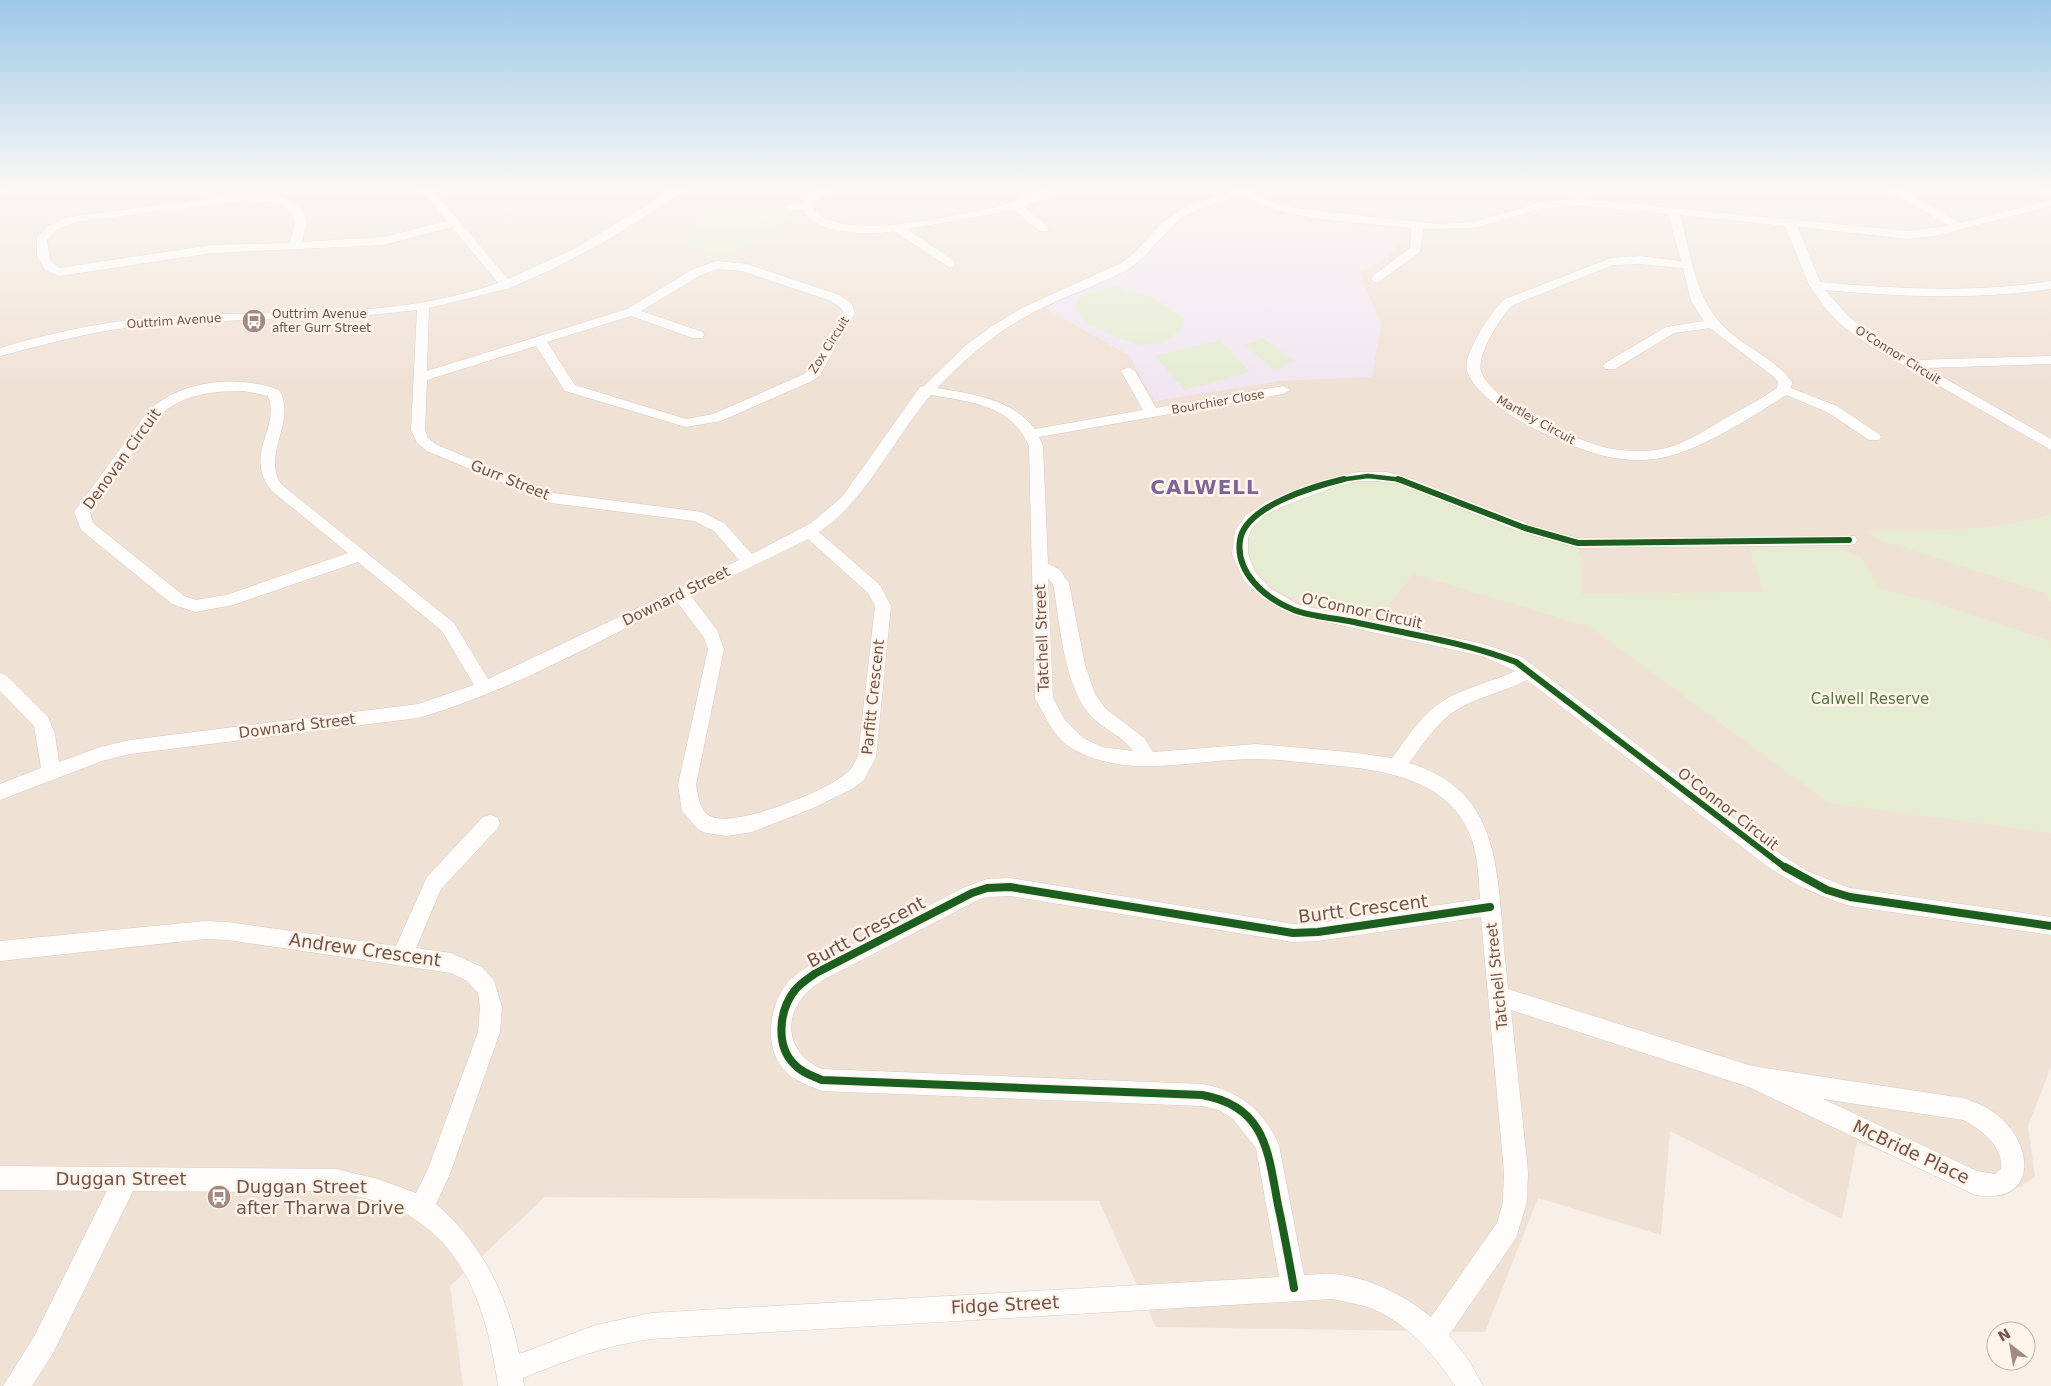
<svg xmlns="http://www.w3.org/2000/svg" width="2051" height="1386" viewBox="0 0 2051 1386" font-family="'DejaVu Sans',sans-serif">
<rect width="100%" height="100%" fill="#f7efe8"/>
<!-- residential -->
<path fill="#f0e1d5" d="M0,188H2031L2051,196V1067L2028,1126L2035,1177L2003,1197L1857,1142L1842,1219L1670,1131L1661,1235L1538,1198L1485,1332L1156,1327L1099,1201L545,1197L450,1286L463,1386H0Z"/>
<!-- education -->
<path fill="#f1e6f1" d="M1241,202L1287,219L1399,229L1400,245L1382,261L1359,273L1381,324L1372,377L1279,381L1155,401L1128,355L1045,308L1132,265L1183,218Z"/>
<!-- green -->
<path fill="#e5ecd2" d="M775,206L776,211L794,219L727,258L711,260L703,252L677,241L717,212Z
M1116,287L1153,298L1183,318L1181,330L1162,343L1137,345L1087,324L1075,307L1083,295Z
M1263,338L1295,361L1275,370L1244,345Z
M1220,340L1250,372L1184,390L1155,356Z
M1349,479L1393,480L1578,549L1581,559L1582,594L1764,592L1749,548H1836L1861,557L1880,589L1932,602L2051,641V833L1829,803L1590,627L1414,574L1378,616C1331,611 1264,605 1248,551C1245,542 1247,527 1255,520C1278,500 1320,490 1349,479Z
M2051,514V602L2044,593L1880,540L1867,531C1928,530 1992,533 2051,514Z"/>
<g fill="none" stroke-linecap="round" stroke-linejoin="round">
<!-- minor casing -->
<g stroke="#d5cbc6" stroke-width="1">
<path id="minor" d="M0,188H9L0,193Z
M420,188H431L508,279L574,249L675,188H689L609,239L555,268L510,288L429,308L427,371L627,309L693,269L717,261L747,264L839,295L852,304L855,313L820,375L812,381L721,421L686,427L565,391L536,346L427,380L425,430L428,438L437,445L554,493L702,512L724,523L752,554L811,523L842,497L920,387L924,386L965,346L992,326L1024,307L1121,263L1134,253L1163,222L1185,207L1234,191L1232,188H1246L1270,202L1294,208L1437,224L1473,222L1542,202L1580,199L1908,231L1949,226L1885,188H1899L1960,223L2051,200V206L1935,236L1908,239L1798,227L1820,282C1898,289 1974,293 2051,281V289C1975,300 1901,297 1825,290L1850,318L1880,340L1914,360L2051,356V364L1927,368L2051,439V450L1870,346L1840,324L1826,309L1809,285L1785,226L1680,215C1692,258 1695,304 1732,334C1751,350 1777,361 1792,382L1791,388L1837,406L1879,434L1881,437L1879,440H1869L1827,412L1786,395C1752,417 1693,455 1654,459C1639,461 1624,460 1609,457C1571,449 1480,410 1467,371C1462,355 1492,310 1505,299L1611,258L1639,256L1681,261L1668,214L1580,205L1543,208L1474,228L1423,229L1420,252L1377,283L1371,279L1373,276L1410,248L1411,228C1355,221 1292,223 1242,195C1219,202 1196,207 1177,222C1160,237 1148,256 1129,269C1099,285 1065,296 1034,312C997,331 965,358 937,388C973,394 1012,399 1035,429L1143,410L1121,371L1128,367L1135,371L1156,408L1283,386L1290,390L1283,394L1039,437L1043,446L1048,564L1059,569L1069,583L1085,665L1095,694L1105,708L1144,738L1153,752L1256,744L1349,752L1392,758C1406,740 1418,719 1437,705C1460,688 1490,683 1515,671L1482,656L1289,614L1259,596L1243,579L1232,554L1235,531L1246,515L1267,501L1326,479L1359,472H1386L1407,477L1531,525L1578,538L1855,536L1857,540L1855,544L1849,545L1578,548L1520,532L1399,484L1378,481H1359L1337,486L1284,506L1265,515L1252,528L1248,538V554L1255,572L1270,588L1299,605L1484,644L1522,657L1782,855L1807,871L1850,888L2051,917V935L1850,906C1820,897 1794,884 1768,867L1527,680C1502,693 1472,698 1449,715C1433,728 1421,747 1409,763C1489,787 1496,849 1502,921C1503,943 1506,966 1508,989L1752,1066L1963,1098C1978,1103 1992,1109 2003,1120C2037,1154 2032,1205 1975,1195L1749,1087L1511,1010L1528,1172L1527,1202L1516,1238L1449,1335L1470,1362L1483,1386H1455C1435,1355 1408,1324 1373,1309C1360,1304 1346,1302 1332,1299L651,1339C606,1345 565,1361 523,1378L524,1386H498C484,1286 449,1206 337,1193C315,1190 291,1192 269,1192C223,1192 178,1191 133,1191L52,1355L32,1386H3L34,1337L107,1191L0,1190V1166L336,1169L378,1179L416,1193L428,1169L478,1032L480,1007L478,993L467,981L451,973L228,940L205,939L0,961V941L205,921L228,922L396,946L427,877L483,817L490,815L497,817L500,823L497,829L441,889L416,948L451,953L482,967L494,981L502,1007L500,1032L450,1174L436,1204C482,1244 507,1294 519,1354L596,1325L651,1313L1279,1277L1256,1148L1233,1119L1219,1110L1202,1106L822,1091C810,1086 797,1082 787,1073C763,1050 768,1008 787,983C793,976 801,971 809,966L965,887L987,879L1010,878L1293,924L1318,923L1480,899C1479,880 1478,858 1472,840C1452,779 1383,770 1330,765C1297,762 1265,757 1232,760C1178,763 1123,777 1073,749C1054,738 1045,716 1035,698L1029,446C1011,404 970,402 931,395C894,438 865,502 819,532L880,585L891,606L876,757L864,780L852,789L811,809L752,832L727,836L706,833L699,830L682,811L678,785L708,649L703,636L677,602C593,644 509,692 418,718L130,754L102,761L0,800V784L41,768L34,726L0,691V673L6,675L48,717L55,734L59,762L100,747L130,740L418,704L474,685L442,631L358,562L233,605L195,612L172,604L81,530L74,512L77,508L148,411C181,380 238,374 279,390C298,420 260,456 282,485L454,623L488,679L739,560L714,531L694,521L551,503L427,451L417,443L411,430L417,310C322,322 227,317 133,327C87,332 44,345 0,356V348C57,331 115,319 175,316C281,310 396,320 498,283L452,227L384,245L212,253L59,276L45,270L37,255V237L48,226L69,217L247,194H262L284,198L299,206L305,214L307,222L302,242L384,237L447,221ZM247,200L277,203L291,210L295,222L290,243L212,245L59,268L50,260L47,240L56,230L75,222ZM1639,264L1683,268L1691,301L1704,321L1666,327L1605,363L1603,366L1605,369H1615L1674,333L1710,328L1774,377L1778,382L1777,388C1763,398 1747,406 1731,415C1708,428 1684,446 1656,450C1640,452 1623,451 1607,448C1577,441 1490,402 1481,371C1476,356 1502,314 1513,305L1613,265ZM718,269L742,271L831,301L842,309L843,313L810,370L802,375L713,414L686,419L575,385L547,342L631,316L693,338H703L704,335L703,332L641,311L701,275ZM244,391L268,396C281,430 242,454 272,491L348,553L226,595L196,600L184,596L93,523L90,512L158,417C182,394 211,391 244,391ZM808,539L868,593L875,606L858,756C856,760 853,766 850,770C833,789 738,827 712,817C699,812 699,797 696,785L724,649L717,630L691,596ZM1048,578L1053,584C1060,622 1063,680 1087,711C1099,728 1121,734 1133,751L1102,747L1083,738L1065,720L1053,698ZM1010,896L1293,942L1318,941L1481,917L1504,1172L1503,1202L1497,1223L1431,1317C1404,1295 1367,1276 1331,1274C1323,1273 1313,1275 1304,1275L1279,1145C1264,1111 1239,1090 1202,1084L822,1069C792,1056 781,1025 802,998C808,990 816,985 823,980L978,900L987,897ZM1823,1099L1963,1120C1981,1129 2004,1147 2001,1169L1995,1174L1977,1171Z
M819,188H836L814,202V211C851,243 948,215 994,208C1018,202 1039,188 1063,188L1024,207L1048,227V231H1040L1014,210L907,229L953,260L955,263L953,266L949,267L894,231C871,235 814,235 803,210H790L784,207L790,204L803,203L810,194Z"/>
</g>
<!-- minor -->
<use href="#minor" fill="#fefdfc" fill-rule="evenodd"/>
<!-- cycleway-far2 casing -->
<g stroke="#fff4e9" stroke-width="7">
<path id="cycleway-far2" d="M1339,480L1368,476L1403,480"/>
</g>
<!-- cycleway-far1 casing -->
<g stroke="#fff4e9" stroke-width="9">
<path id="cycleway-far1" d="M1344,479C1315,486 1245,506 1240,540C1235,573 1266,599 1294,610C1312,617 1335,618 1354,622C1408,634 1464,642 1516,662L1787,869
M1398,479L1525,528L1578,543L1849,540"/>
</g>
<!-- cycleway casing -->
<g stroke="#fff4e9" stroke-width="11">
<path id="cycleway" d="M1785,867L1827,890L1850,897L2051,926
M1294,1288C1289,1260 1284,1232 1278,1205C1268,1152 1266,1106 1202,1095L822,1080C813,1076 802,1073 795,1065C775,1046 779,1010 795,990C801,983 809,978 816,973L972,893L987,888L1010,887L1293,933L1318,932L1490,907"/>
</g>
<!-- cycleway-far2 -->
<use href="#cycleway-far2" stroke="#1b5e20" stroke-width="4.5"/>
<!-- cycleway-far1 -->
<use href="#cycleway-far1" stroke="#1b5e20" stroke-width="6"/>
<!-- cycleway -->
<use href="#cycleway" stroke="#1b5e20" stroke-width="8"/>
</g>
<!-- sky -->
<linearGradient id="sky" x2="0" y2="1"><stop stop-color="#9cc9e8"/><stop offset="0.49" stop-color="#fbf8f5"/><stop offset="1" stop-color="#fbf8f5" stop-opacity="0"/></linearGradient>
<rect width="2051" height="383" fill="url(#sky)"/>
<!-- icons -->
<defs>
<g id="bus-disc" transform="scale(1.25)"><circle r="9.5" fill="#a28a80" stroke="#fff4e9"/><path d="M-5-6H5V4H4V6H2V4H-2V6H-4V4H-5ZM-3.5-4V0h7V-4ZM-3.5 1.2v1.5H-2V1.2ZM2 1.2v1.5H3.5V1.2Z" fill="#fff"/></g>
</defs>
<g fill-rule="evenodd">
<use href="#bus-disc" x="254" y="321"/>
<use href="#bus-disc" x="219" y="1197"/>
</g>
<g text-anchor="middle" stroke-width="5" stroke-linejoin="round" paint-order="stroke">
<!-- far-poi labels -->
<g font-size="12" fill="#755348" stroke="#fff4e9" text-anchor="start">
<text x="272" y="318">Outtrim Avenue<tspan x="272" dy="14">after Gurr Street</tspan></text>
</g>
<!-- far-street labels -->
<g font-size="12" fill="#755348" stroke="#fff4e9">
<text transform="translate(174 321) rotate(-4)" y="4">Outtrim Avenue</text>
<text transform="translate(829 345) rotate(-58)" y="4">Zox Circuit</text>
<text transform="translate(1898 355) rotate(32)" y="4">O'Connor Circuit</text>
<text transform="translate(1218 402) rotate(-10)" y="4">Bourchier Close</text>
<text transform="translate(1536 420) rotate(29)" y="4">Martley Circuit</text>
</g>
<!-- street labels -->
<g font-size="15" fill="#755348" stroke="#fff4e9">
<text transform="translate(122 459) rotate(-54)" y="5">Denovan Circuit</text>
<text transform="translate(510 480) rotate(22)" y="5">Gurr Street</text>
<text transform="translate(676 596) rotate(-26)" y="5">Downard Street</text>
<text transform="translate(1362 611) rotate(12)" y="5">O'Connor Circuit</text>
<text transform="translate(1042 638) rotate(-92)" y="5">Tatchell Street</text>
<text transform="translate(873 697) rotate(-84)" y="5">Parfitt Crescent</text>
<text transform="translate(297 726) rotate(-7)" y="5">Downard Street</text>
<text transform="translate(1728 809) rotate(38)" y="5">O'Connor Circuit</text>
<text transform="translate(1497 976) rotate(-96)" y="5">Tatchell Street</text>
</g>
<!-- park labels -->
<g font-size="15" fill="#54753d" stroke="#fff4e9">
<text x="1870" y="704">Calwell Reserve</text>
</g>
<!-- near-street labels -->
<g font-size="18" fill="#755348" stroke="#fff4e9">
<text transform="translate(1363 909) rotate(-7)" y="6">Burtt Crescent</text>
<text transform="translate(866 932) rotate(-28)" y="6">Burtt Crescent</text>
<text transform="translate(365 950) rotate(8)" y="6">Andrew Crescent</text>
<text transform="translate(1911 1152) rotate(25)" y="6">McBride Place</text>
<text x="121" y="1185">Duggan Street</text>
<text transform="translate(1005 1305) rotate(-3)" y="6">Fidge Street</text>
</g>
<!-- near-poi labels -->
<g font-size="18" fill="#755348" stroke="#fff4e9" text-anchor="start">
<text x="236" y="1193">Duggan Street<tspan x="236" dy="21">after Tharwa Drive</tspan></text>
</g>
<!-- district labels -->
<g font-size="20" font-weight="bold" letter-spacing="1" fill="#806398" stroke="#fff4e9">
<text x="1205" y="494">CALWELL</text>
</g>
</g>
<!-- north arrow -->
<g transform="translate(2011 1346) rotate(329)"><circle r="24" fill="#fff4e9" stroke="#c8b4a9"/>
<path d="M0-4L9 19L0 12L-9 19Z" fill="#a28a80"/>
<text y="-8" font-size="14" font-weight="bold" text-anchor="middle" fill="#755348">N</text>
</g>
</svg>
